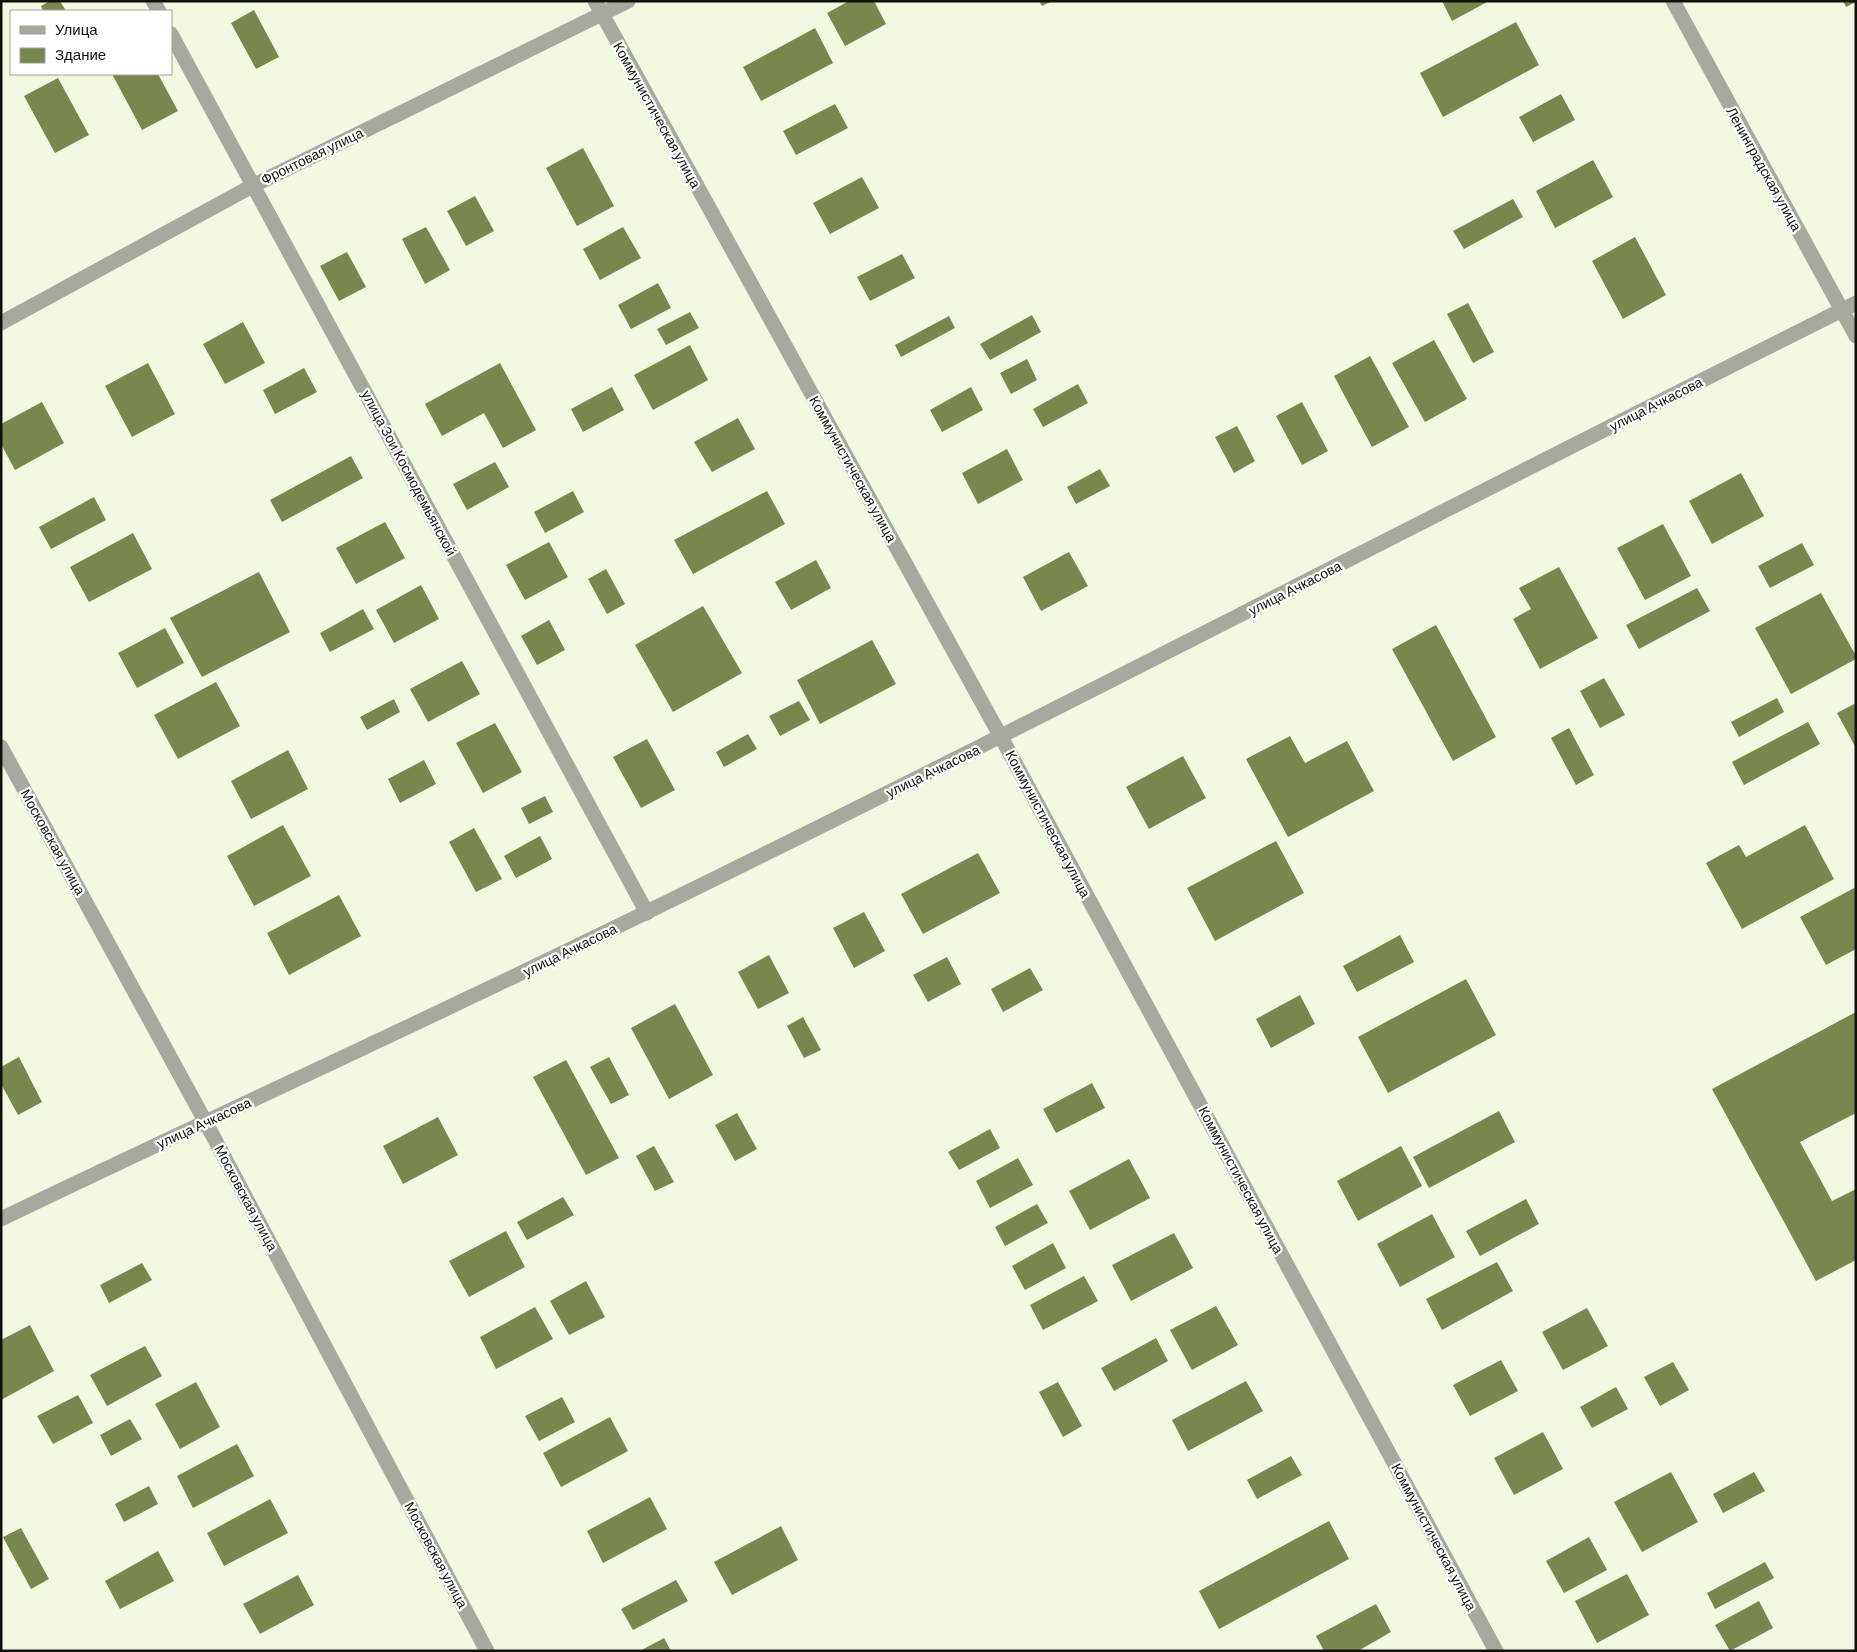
<svg xmlns="http://www.w3.org/2000/svg" width="1857" height="1652" viewBox="0 0 1857 1652" font-family="Barlow,sans-serif">
<rect width="100%" height="100%" fill="#f1f9e1"/>
<!-- building -->
<path fill="#78874e" d="M50,1H60L66,11H43L41,6Z
M849,1H874L886,24L845,46L827,13Z
M1039,1H1052L1042,6Z
M1442,1H1489L1452,21Z
M1843,1H1856V2L1846,7Z
M254,10L279,57L256,69L231,23Z
M1516,22L1539,65L1443,117L1420,73Z
M815,28L833,63L761,101L743,67Z
M112,74H158L178,111L142,130Z
M58,78L89,135L55,153L24,96Z
M1561,94L1575,120L1533,142L1519,117Z
M835,104L848,128L796,155L783,131Z
M583,148L614,206L577,226L546,168Z
M1593,160L1613,197L1555,228L1536,191Z
M862,177L879,208L830,234L813,203Z
M475,196L494,231L466,246L447,211Z
M1513,199L1523,217L1464,249L1453,231Z
M426,227L450,270L425,284L402,239Z
M623,227L641,258L600,280L583,249Z
M1635,237L1666,295L1623,319L1592,261Z
M347,252L366,287L339,301L320,266Z
M902,254L915,278L870,301L857,277Z
M658,283L671,308L631,329L618,305Z
M1468,303L1494,352L1473,363L1447,314Z
M690,312L699,328L666,345L657,329Z
M1032,315L1041,332L990,360L980,344Z
M949,316L955,328L901,357L895,345Z
M243,322L265,363L225,384L203,344Z
M1434,340L1467,399L1425,422L1392,363Z
M690,345L708,380L653,410L634,375Z
M1370,356L1409,427L1372,447L1334,376Z
M1027,359L1037,380L1011,394L1000,373Z
M148,363L175,414L132,437L105,386Z
M500,363L536,430L503,448L484,413L442,436L425,404Z
M304,368L317,392L275,414L263,390Z
M1078,384L1088,403L1043,427L1033,409Z
M612,387L624,410L583,432L571,409Z
M971,387L983,410L942,432L930,410Z
M42,402L64,443L15,470L1,444V424Z
M1302,402L1328,451L1302,465L1276,416Z
M738,418L755,449L712,472L694,442Z
M1237,426L1255,461L1234,473L1215,437Z
M1007,449L1023,480L978,504L962,473Z
M351,456L363,478L282,522L270,500Z
M495,462L509,487L467,510L453,484Z
M1100,469L1110,486L1076,504L1067,487Z
M1741,473L1764,516L1712,544L1689,501Z
M573,491L584,512L545,533L534,512Z
M767,491L785,524L693,574L674,540Z
M94,497L106,520L51,549L39,527Z
M385,522L405,558L356,584L336,548Z
M1663,524L1691,576L1645,600L1617,548Z
M133,533L152,569L89,602L70,567Z
M549,542L568,577L525,600L506,565Z
M1802,543L1814,565L1770,588L1758,566Z
M1069,552L1088,586L1041,611L1023,577Z
M816,560L831,588L791,610L775,582Z
M1559,567L1598,638L1540,669L1513,619L1531,609L1519,588Z
M606,569L625,604L607,614L588,579Z
M259,572L290,632L202,677L170,618Z
M421,585L439,619L394,643L376,610Z
M1697,588L1710,611L1639,649L1626,625Z
M1821,593L1856,656V659L1791,694L1755,628Z
M703,606L742,673L673,712L635,645Z
M363,609L374,629L330,652L320,633Z
M549,620L565,650L537,665L521,636Z
M1436,625L1496,737L1453,761L1392,649Z
M165,628L184,663L137,688L118,653Z
M872,640L896,684L820,724L797,680Z
M462,661L480,694L428,722L410,689Z
M1604,678L1625,715L1600,728L1580,691Z
M216,682L240,726L178,759L154,715Z
M1777,698L1784,712L1739,737L1731,722Z
M394,699L400,712L367,730L360,717Z
M799,701L810,720L780,736L769,716Z
M1856,703V748L1837,713Z
M1808,722L1820,744L1744,785L1732,762Z
M495,723L522,772L483,793L456,743Z
M1569,728L1594,775L1576,785L1551,738Z
M748,734L757,749L724,767L716,752Z
M1290,736L1305,763L1347,741L1374,791L1288,837L1246,759Z
M647,739L675,790L641,808L613,757Z
M288,750L308,789L251,819L231,781Z
M1183,756L1206,798L1149,829L1126,787Z
M424,760L436,784L400,803L388,779Z
M545,796L553,812L529,824L521,808Z
M283,825L311,876L254,906L227,856Z
M1805,825L1834,879L1742,929L1706,863L1739,845L1746,857Z
M474,828L502,879L476,892L449,842Z
M540,836L552,859L516,878L504,856Z
M1276,841L1304,893L1215,941L1187,888Z
M978,853L1000,893L923,934L901,894Z
M1856,887V949L1826,965L1800,917Z
M339,895L361,936L289,975L267,933Z
M864,912L885,951L854,968L833,928Z
M1400,935L1414,962L1357,992L1343,966Z
M769,955L789,993L758,1009L738,972Z
M947,957L961,984L928,1002L913,975Z
M1030,968L1043,990L1003,1012L991,989Z
M1466,979L1496,1035L1388,1093L1358,1037Z
M1300,995L1315,1024L1271,1048L1256,1019Z
M675,1004L713,1075L669,1099L631,1028Z
M1856,1012V1113L1800,1142L1832,1201L1856,1189V1260L1816,1281L1712,1089Z
M803,1017L821,1050L804,1058L787,1026Z
M19,1057L42,1102L18,1115L1,1084V1067Z
M609,1057L629,1095L611,1104L590,1067Z
M566,1060L619,1158L586,1175L533,1077Z
M1092,1083L1105,1108L1056,1133L1043,1109Z
M1499,1111L1515,1142L1429,1188L1413,1157Z
M737,1113L757,1149L735,1161L715,1125Z
M438,1117L458,1155L403,1184L383,1146Z
M990,1129L1000,1148L959,1170L948,1152Z
M654,1146L674,1182L655,1191L636,1156Z
M1401,1146L1422,1186L1358,1221L1337,1181Z
M1018,1158L1033,1185L990,1208L976,1181Z
M1129,1159L1150,1198L1090,1230L1069,1191Z
M563,1197L574,1215L527,1240L517,1222Z
M1526,1199L1539,1224L1480,1256L1466,1231Z
M1037,1204L1048,1223L1005,1246L995,1227Z
M1432,1214L1455,1257L1400,1287L1377,1244Z
M506,1231L525,1267L469,1297L449,1261Z
M1174,1233L1193,1268L1131,1301L1112,1265Z
M1053,1243L1066,1268L1025,1290L1012,1266Z
M1497,1262L1513,1291L1442,1330L1426,1299Z
M142,1263L152,1280L109,1303L100,1285Z
M1084,1276L1098,1301L1043,1330L1030,1305Z
M586,1281L605,1317L569,1335L550,1301Z
M1216,1306L1238,1345L1192,1370L1170,1330Z
M535,1307L553,1339L496,1369L480,1337Z
M1587,1308L1608,1346L1563,1370L1542,1332Z
M30,1325L54,1371L1,1400V1340Z
M1156,1338L1168,1361L1114,1391L1101,1368Z
M145,1346L162,1376L107,1406L90,1375Z
M1501,1360L1518,1391L1470,1416L1453,1385Z
M1673,1362L1689,1390L1660,1406L1644,1377Z
M1246,1381L1263,1411L1188,1451L1172,1420Z
M196,1382L220,1427L180,1449L155,1404Z
M1058,1382L1082,1426L1063,1437L1039,1392Z
M1616,1387L1628,1409L1592,1428L1580,1407Z
M78,1395L93,1423L53,1444L37,1416Z
M562,1397L575,1422L539,1441L525,1416Z
M610,1417L628,1451L561,1487L543,1453Z
M130,1419L142,1439L111,1456L100,1435Z
M1543,1432L1563,1469L1514,1495L1494,1458Z
M237,1444L254,1476L193,1508L177,1476Z
M1291,1456L1302,1475L1257,1499L1247,1480Z
M1671,1472L1698,1522L1642,1552L1614,1502Z
M1754,1472L1765,1491L1723,1513L1713,1494Z
M149,1486L158,1504L124,1522L115,1504Z
M650,1497L667,1529L603,1563L587,1531Z
M270,1499L288,1533L224,1566L207,1533Z
M1329,1521L1349,1559L1219,1629L1199,1591Z
M781,1526L798,1560L732,1595L714,1562Z
M21,1528L49,1579L31,1589L3,1537Z
M1589,1537L1607,1570L1564,1593L1546,1561Z
M158,1551L174,1581L120,1609L105,1581Z
M1765,1562L1774,1578L1715,1609L1707,1593Z
M1627,1574L1649,1615L1597,1643L1575,1601Z
M298,1575L314,1605L260,1634L243,1604Z
M676,1580L688,1601L633,1630L621,1609Z
M1759,1601L1773,1628L1730,1651L1715,1625Z
M1376,1604L1391,1632L1358,1651H1324L1316,1636Z
M664,1638L671,1651H640Z"/>
<g fill="none" stroke-linecap="round" stroke-linejoin="round">
<!-- minor -->
<path stroke="#a6a99f" stroke-width="15" d="M153,1L159,11
M595,1L1001,737L1496,1651
M171,34L647,913
M1,323L254,185L628,1
M1,747L205,1121L487,1651"/>
<!-- tertiary -->
<path stroke="#a6a99f" stroke-width="15" d="M1673,1L1856,336
M1,1219C217,1115 434,1017 649,911C1054,713 1453,504 1856,303"/>
</g>
<g text-anchor="middle" stroke-width="4.5" stroke-linejoin="round" paint-order="stroke">
<!-- street labels -->
<g font-size="14" fill="#11130b" stroke="#fff">
<text transform="translate(657 115) rotate(61)" y="5">Коммунистическая улица</text>
<text transform="translate(312 156) rotate(-26)" y="5">Фронтовая улица</text>
<text transform="translate(1764 169) rotate(61)" y="5">Ленинградская улица</text>
<text transform="translate(1656 404) rotate(-27)" y="5">улица Ачкасова</text>
<text transform="translate(853 469) rotate(61)" y="5">Коммунистическая улица</text>
<text transform="translate(409 473) rotate(62)" y="5">улица Зои Космодемьянской</text>
<text transform="translate(1295 588) rotate(-27)" y="5">улица Ачкасова</text>
<text transform="translate(933 771) rotate(-26)" y="5">улица Ачкасова</text>
<text transform="translate(1048 824) rotate(62)" y="5">Коммунистическая улица</text>
<text transform="translate(53 842) rotate(61)" y="5">Московская улица</text>
<text transform="translate(570 950) rotate(-26)" y="5">улица Ачкасова</text>
<text transform="translate(204 1123) rotate(-25)" y="5">улица Ачкасова</text>
<text transform="translate(1241 1180) rotate(62)" y="5">Коммунистическая улица</text>
<text transform="translate(246 1198) rotate(62)" y="5">Московская улица</text>
<text transform="translate(1434 1537) rotate(62)" y="5">Коммунистическая улица</text>
<text transform="translate(436 1555) rotate(62)" y="5">Московская улица</text>
</g>
</g>
<!-- border -->
<rect width="1857" height="1652" fill="none" stroke="#11130b" stroke-width="5"/>
<!-- legend -->
<rect x="10" y="10" width="162" height="65" fill="#ffffff" stroke="#a0a19d"/>
<rect x="20" y="26" width="25" height="8" fill="#a6a99f" stroke="#a0a19d"/>
<text x="55" y="35" font-size="15" fill="#11130b">Улица</text>
<rect x="20" y="48" width="25" height="15" fill="#78874e" stroke="#a0a19d"/>
<text x="55" y="60" font-size="15" fill="#11130b">Здание</text>
</svg>
